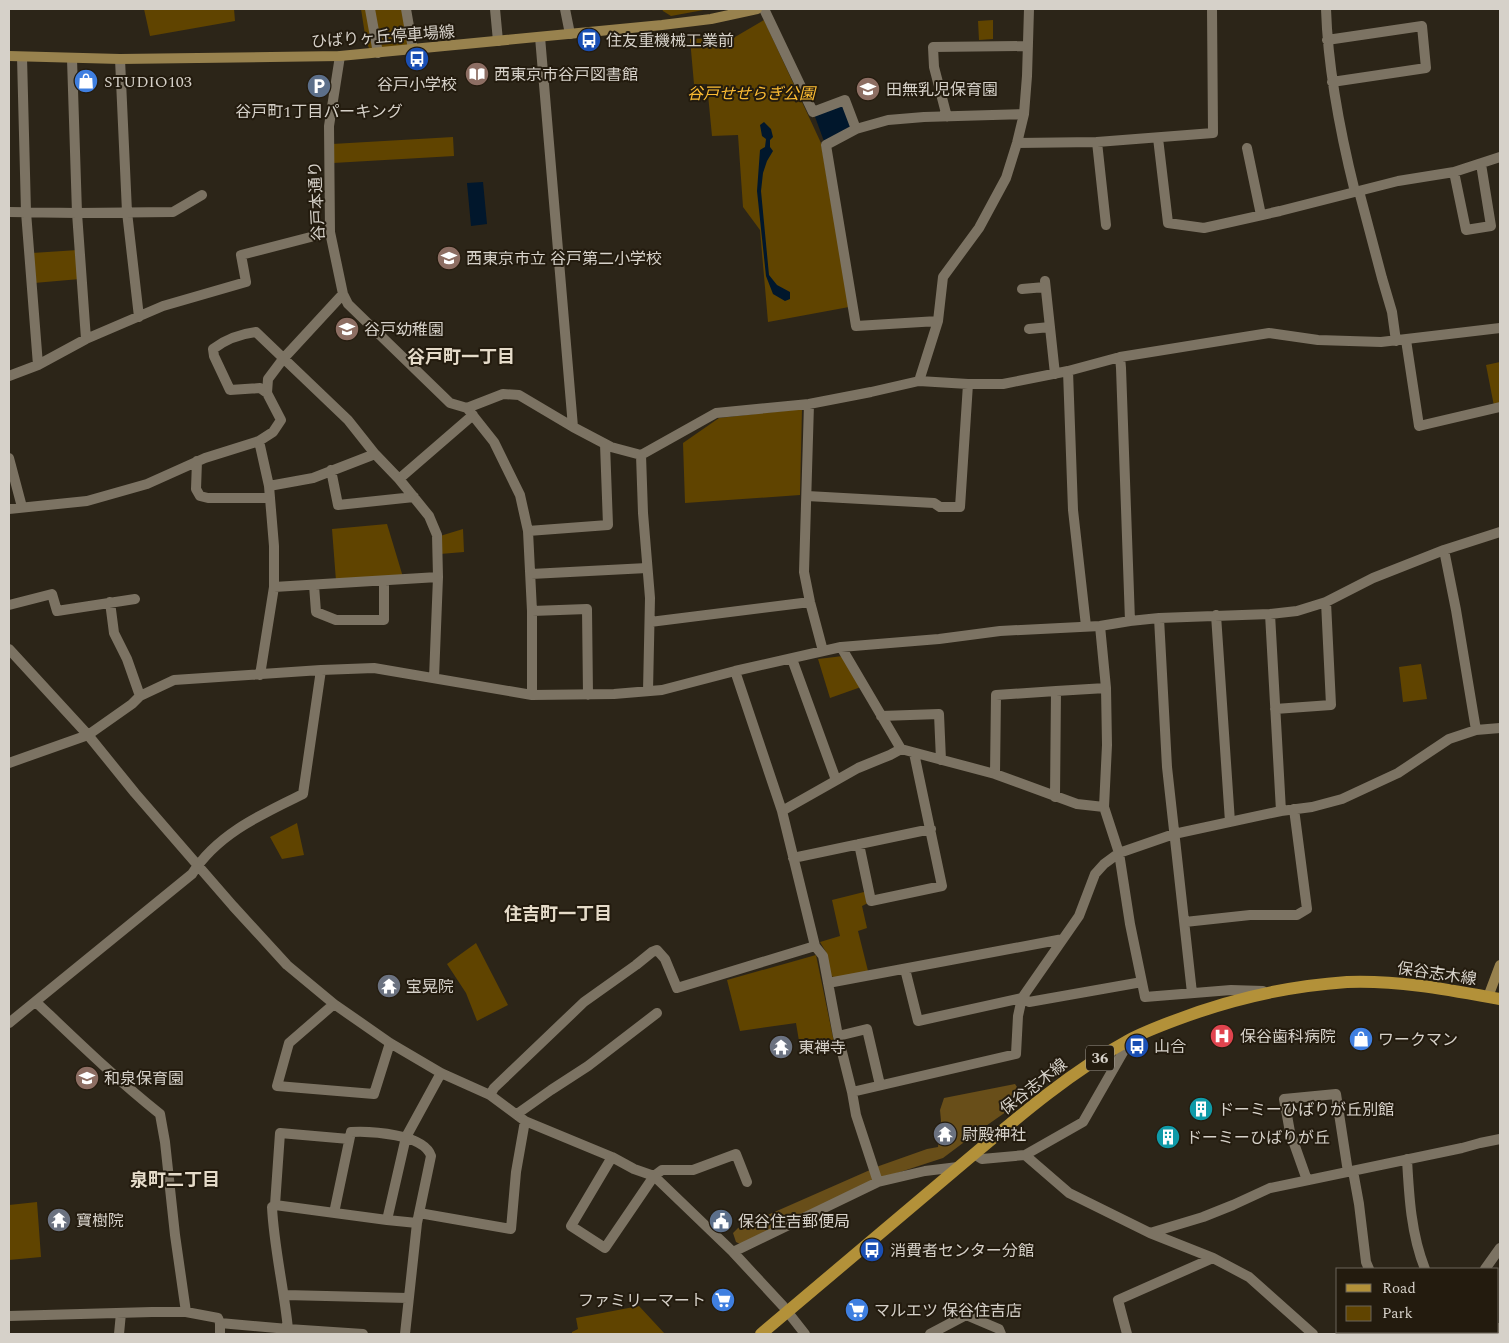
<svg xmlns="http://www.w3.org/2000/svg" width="1509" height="1343" viewBox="0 0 1509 1343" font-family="Spectral,'Noto Sans JP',serif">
<rect width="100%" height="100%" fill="#2c2518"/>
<!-- green -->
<path fill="#604400" d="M144,9H234L235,21L150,36Z
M361,9H406L413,49L371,53L366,41Z
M662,9H709L671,16L663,11Z
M764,20L821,143L849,307L768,322L760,230L743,207L738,135L712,136L707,84H694L690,39L735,37Z
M993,20V39L979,40L978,21Z
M453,137L454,156L333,163L332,144Z
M78,250L80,279L34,283L32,253Z
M1500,362V405L1494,406L1486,365Z
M802,409L800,495L685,503L683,443L719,418Z
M387,524L403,577L336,581L332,529Z
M463,529L464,552L440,554V536Z
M843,656L861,687L830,698L818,659Z
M1421,664L1427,699L1403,702L1399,667Z
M297,823L304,855L282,859L270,837Z
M868,891L870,902L862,906L867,928L858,931L868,971L835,978L830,975L826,952L820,942L840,936L832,900Z
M476,943L508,1005L477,1021L466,993L447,964Z
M816,955L835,1047L801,1053L796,1023L740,1031L727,980Z
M37,1202L41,1257L9,1260V1205Z
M639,1306L665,1334H572V1332L578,1329L576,1318Z"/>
<!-- forest -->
<path fill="#684e19" d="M1015,1084L1017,1087L1020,1102L983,1128L943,1158L891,1175L740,1244L736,1242L733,1233L738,1228L879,1166L927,1149L938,1147L941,1121L940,1110L944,1098Z"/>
<!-- water -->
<path fill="#01172c" d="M843,102L852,128L825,144L814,114Z
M764,122L771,129L773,137L770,140V147L773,151L767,161L763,173L761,191L769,275L777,285L790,292V299L785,301L773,294L766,276L757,191L760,150L765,147L766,139L762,136L760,125Z
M483,182L487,224L471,226L467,183Z"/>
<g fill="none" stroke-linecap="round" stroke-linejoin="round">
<!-- minor -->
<path stroke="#7c7363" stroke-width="10" d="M406,9L413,49
M495,9L498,41
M565,9L570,34
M764,9L813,112L845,100L856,129L888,120L924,117L1024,114
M1326,9C1328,71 1340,132 1355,192
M540,37L573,427
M1327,40L1422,26L1426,68L1332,82
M340,56L329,126L330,232L343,294L348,304L450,403L467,408L494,442L520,495L528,531L532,611V695
M22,57L26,212L38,365
M72,59L77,213L86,339
M120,59L127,212L139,317
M947,117L934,67L933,47L1028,46
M856,129L826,145L856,326L938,321
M1158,138L1168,223L1204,228L1280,211L1398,181L1454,172L1500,157
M1097,142L1106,225
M1017,143L1097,142L1213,133L1212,9
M1247,148L1261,215
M1454,172L1466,230L1491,226L1481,164
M1359,191L1382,278L1392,312L1396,341
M9,212L77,213L173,212L202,195
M1045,281L1055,374
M1022,289L1045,287
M1029,329L1050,327
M1406,340L1419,426L1500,407
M1120,357L1121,368L1130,621
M1068,371L1073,510L1086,626
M9,376L38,365L86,339L163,306L246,282L241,255L330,232
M919,381L938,321L943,277L979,228L1006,178L1017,143L1024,114L1027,76L1029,9
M267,393L260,388L230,390L214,356L213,349C226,339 240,334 256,332L348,420L375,454L399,479L429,516L437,535L438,577L434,678
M809,404L804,572L810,602L823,651
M467,408L503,394L519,395L573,427L611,447L641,455L716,413L809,404L871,392L919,381L968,384H1003L1068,371L1120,357L1269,333L1318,340L1381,342L1500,328
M259,441L269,486L274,546V587L260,675
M641,455L643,513L650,598L648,691
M9,458L22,507
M197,461L196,489L200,496L208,498H270
M331,470L338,505L414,497
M399,479L473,415
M269,486L313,478L375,454
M807,496L934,503L940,507H960L968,384
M9,509L87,501L147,484L205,458L259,441L273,432L281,420L267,393L268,379L283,359L343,294
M528,531L608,525L605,444
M1444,550L1456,610L1476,730
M531,574L647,568
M314,585L316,612L336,620H384V581
M274,587L438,577
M110,602L114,633L127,659L140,696
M9,605L52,594L57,611L135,599
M532,611L587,609L588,695
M1270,614L1281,811
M1216,615L1230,822
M1159,618L1167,767L1192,993
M650,622L810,602
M1100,626L1106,688L1107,745L1104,807L1119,853L1130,924L1145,997L1231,990L1263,991
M841,647L901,749L995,774L1077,804L1104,807
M9,649L88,735L135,793L233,906L287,965L334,1004L390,1043L441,1073L490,1095L525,1121L612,1157L634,1169L654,1176L733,1252L783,1306L805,1334
M792,659L836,780
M735,671L782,811L815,946L823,956L838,1036L852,1092L856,1115L878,1182
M1275,709L1331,705L1326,602
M881,716L939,714L941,760
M9,763L88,735L132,704L140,696L174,680L321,670L374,668L532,695L614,694L662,690L735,671L841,647L939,639L1000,631L1100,626L1130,621L1159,618L1270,614L1297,611L1326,602L1373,578L1444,550L1500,532
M995,774L996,695L1056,691
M1055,797L1056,691L1106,688
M782,811L858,768L890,755L901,749
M859,844L871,901L942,886L914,753
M793,858L931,829
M1185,922L1250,915H1297L1307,909L1294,809
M905,969L918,1021L1022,998L1079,916L1095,874L1104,864L1119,853L1174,834L1281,811L1312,807L1342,799L1398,773L1449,739L1476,730L1500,728
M828,983L1063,939
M36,1002C76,1040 116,1079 160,1114L165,1142L175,1235L186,1312
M334,1004L289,1043L277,1086L374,1094L390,1043
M9,1023L192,874C217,834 262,814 303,794L321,670
M838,1036L867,1029L880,1085
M852,1092L1016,1054L1018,1016L1022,998L1029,1002L1142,982
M490,1095L494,1088L584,1002L636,965L652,952L657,950L665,959L677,988L815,946
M517,1114L551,1090L588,1066L657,1013
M974,1154L982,1159L1025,1155L1069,1193L1150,1233L1213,1258L1249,1277L1313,1334
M1025,1155L1083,1122L1130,1040
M612,1157L571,1226L605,1248L654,1176L662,1170H693L736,1154L747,1182
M1407,1159C1409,1196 1411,1234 1425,1269
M1353,1171L1359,1204L1366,1262L1369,1269
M1307,1180L1290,1132L1284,1099L1336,1094L1348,1172
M275,1205L280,1133L349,1139
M334,1213L351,1132C371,1131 424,1134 431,1156L417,1223L405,1334
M419,1213L511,1229L516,1172L525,1121
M417,1223L387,1220L406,1137L441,1073
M1150,1233L1203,1217L1233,1205L1270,1188L1462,1148L1480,1143L1500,1139
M733,1252L878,1182L925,1171L958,1167
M1485,1269L1500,1248
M285,1295L408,1298
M9,1316L152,1312H186L218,1318L220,1323V1334
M220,1323L288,1329C284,1288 274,1248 272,1207L275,1205L387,1220
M1498,1328H1500
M288,1329L363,1334
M1392,1332L1393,1334
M119,1334L121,1313
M930,1334L966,1315L999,1329L1001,1334
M1127,1334L1118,1300L1213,1258
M1438,1334L1440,1332
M1464,1334L1474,1332"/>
<!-- tertiary -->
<path stroke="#7c7363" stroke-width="10" d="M370,9L378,53"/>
<!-- secondary -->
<path stroke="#98824e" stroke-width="10" d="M9,56L120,59L340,56L662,25L711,19L757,9
M1488,997L1500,965"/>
<!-- primary -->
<path stroke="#b39139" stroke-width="12" d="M761,1334C826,1279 890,1225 954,1171C1010,1124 1065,1075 1129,1040C1144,1032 1160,1026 1176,1020C1231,999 1288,986 1347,982C1399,980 1450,990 1500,999"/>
</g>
<!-- icons -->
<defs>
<g id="bus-disc" transform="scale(1.25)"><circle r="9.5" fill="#1a4fb4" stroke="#231b0e"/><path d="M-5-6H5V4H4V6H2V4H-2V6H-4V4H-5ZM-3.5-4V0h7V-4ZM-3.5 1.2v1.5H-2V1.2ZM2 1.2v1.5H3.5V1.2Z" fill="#fff"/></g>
<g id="library-disc" transform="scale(1.25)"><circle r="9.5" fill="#8d6e63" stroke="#231b0e"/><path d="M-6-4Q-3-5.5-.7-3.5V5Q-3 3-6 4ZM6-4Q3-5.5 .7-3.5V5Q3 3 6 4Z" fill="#fff"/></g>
<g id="shop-disc" transform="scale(1.25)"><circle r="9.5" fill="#3f7fe0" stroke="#231b0e"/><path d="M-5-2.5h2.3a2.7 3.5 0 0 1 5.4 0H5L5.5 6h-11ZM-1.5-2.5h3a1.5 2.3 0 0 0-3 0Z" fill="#fff"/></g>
<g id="parking-disc" transform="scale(1.25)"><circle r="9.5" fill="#5c6f8a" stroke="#231b0e"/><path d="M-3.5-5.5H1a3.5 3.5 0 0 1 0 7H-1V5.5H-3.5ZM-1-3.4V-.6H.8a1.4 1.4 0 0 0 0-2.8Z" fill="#fff"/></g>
<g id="school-disc" transform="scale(1.25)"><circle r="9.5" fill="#8d6e63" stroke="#231b0e"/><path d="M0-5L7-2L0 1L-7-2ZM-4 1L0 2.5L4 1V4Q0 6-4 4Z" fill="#fff"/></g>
<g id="temple-disc" transform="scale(1.25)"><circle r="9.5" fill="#6b7280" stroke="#231b0e"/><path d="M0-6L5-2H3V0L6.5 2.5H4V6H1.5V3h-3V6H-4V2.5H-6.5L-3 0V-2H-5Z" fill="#fff"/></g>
<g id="hospital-disc" transform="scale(1.25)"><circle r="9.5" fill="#e0444e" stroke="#231b0e"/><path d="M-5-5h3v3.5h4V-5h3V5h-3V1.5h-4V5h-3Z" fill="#fff"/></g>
<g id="building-disc" transform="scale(1.25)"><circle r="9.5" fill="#0f9aa8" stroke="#231b0e"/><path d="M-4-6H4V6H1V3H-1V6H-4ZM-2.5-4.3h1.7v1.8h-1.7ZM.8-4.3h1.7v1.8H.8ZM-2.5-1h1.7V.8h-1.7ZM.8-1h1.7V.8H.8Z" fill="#fff"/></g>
<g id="civic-disc" transform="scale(1.25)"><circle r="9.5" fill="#5c6f8a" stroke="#231b0e"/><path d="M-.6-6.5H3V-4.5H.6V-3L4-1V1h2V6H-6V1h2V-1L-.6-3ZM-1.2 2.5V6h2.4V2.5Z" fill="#fff"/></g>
<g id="supermarket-disc" transform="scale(1.25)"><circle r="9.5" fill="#3f7fe0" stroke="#231b0e"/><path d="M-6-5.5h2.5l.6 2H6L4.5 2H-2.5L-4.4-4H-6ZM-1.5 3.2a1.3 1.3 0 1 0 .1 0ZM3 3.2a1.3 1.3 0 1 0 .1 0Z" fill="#fff"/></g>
</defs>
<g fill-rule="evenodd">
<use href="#bus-disc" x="589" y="40"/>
<use href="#bus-disc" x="417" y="59"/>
<use href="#library-disc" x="477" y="74"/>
<use href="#shop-disc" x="86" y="81"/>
<use href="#parking-disc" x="319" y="86"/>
<use href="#school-disc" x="868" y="89"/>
<use href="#school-disc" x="449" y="258"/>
<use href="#school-disc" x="347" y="329"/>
<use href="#temple-disc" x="389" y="986"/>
<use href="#hospital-disc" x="1222" y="1036"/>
<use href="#shop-disc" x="1361" y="1039"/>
<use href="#bus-disc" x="1137" y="1046"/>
<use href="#temple-disc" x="781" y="1047"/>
<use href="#school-disc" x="87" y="1078"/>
<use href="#building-disc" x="1201" y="1109"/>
<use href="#temple-disc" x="945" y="1134"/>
<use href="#building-disc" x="1168" y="1137"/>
<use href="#temple-disc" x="59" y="1220"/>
<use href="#civic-disc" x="721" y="1221"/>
<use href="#bus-disc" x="872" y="1250"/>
<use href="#supermarket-disc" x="723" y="1300"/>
<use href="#supermarket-disc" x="857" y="1310"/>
</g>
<g text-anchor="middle" stroke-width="4" stroke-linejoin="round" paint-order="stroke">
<!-- shield labels -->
<rect fill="#231b0e" stroke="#a09a91" stroke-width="1" x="1086" y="1045.5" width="28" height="25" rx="4"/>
<g font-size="15" font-weight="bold" fill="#d6d1c9">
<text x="1100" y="1063">36</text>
</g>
<!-- street labels -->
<g font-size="16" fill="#d6d1c9" stroke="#231b0e">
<text transform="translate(383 36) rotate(-4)" y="6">ひばりヶ丘停車場線</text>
<text transform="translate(316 201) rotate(-93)" y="6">谷戸本通り</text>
<text transform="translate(1437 973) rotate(8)" y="6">保谷志木線</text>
<text transform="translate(1033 1086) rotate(-38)" y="6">保谷志木線</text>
</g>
<!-- poi labels -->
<g font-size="16" fill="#d6d1c9" stroke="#231b0e" text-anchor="start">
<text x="606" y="46">住友重機械工業前</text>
<text x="494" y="80">西東京市谷戸図書館</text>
<text x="104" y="87">STUDIO103</text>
<text x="417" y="90" text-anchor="middle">谷戸小学校</text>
<text x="886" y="95">田無乳児保育園</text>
<text x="319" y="117" text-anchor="middle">谷戸町1丁目パーキング</text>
<text x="466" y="264">西東京市立 谷戸第二小学校</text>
<text x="364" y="335">谷戸幼稚園</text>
<text x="406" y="992">宝晃院</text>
<text x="1240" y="1042">保谷歯科病院</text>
<text x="1378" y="1045">ワークマン</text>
<text x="1154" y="1052">山合</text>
<text x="798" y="1053">東禅寺</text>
<text x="104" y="1084">和泉保育園</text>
<text x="1218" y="1115">ドーミーひばりが丘別館</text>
<text x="962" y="1140">尉殿神社</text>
<text x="1186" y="1143">ドーミーひばりが丘</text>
<text x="76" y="1226">寶樹院</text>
<text x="738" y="1227">保谷住吉郵便局</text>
<text x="890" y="1256">消費者センター分館</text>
<text x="706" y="1306" text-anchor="end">ファミリーマート</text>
<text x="874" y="1316">マルエツ 保谷住吉店</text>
</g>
<!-- park labels -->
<g font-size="16" font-style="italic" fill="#fcbc33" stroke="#231b0e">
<text x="751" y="99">谷戸せせらぎ公園</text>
</g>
<!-- neighbourhood labels -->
<g font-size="18" font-weight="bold" fill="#e5dbc9" stroke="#231b0e">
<text x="461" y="363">谷戸町一丁目</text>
<text x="558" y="920">住吉町一丁目</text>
<text x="175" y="1186">泉町二丁目</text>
</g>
</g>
<!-- border -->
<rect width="1509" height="1343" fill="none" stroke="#d6d1c9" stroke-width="20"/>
<!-- legend -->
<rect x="1336" y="1268" width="162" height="65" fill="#231b0e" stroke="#6b6459"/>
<rect x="1346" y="1284" width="25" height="8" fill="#b39139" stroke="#6b6459"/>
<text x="1382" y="1293" font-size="15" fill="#d6d1c9">Road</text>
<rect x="1346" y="1306" width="25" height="15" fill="#604400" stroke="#6b6459"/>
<text x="1382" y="1318" font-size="15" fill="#d6d1c9">Park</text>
</svg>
